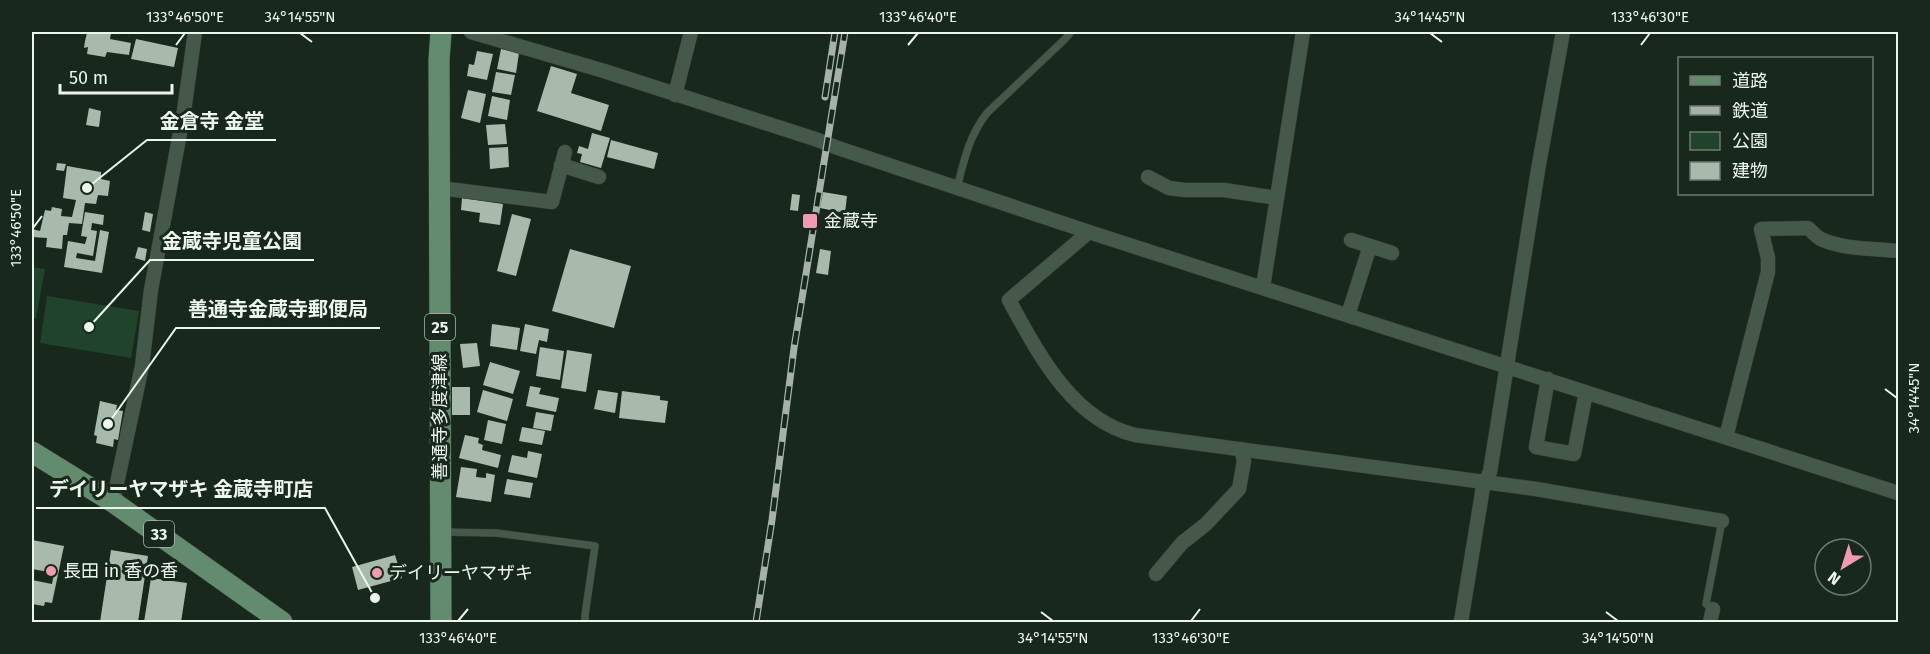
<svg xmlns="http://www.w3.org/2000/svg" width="1930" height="654" viewBox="0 0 1930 654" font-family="'Fira Sans','Noto Sans JP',sans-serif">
<rect width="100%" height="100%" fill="#19281d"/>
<!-- green -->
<path fill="#20442b" d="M32,267L45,269L36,318H32Z
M47,296L139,311L131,358L40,343Z"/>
<!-- building -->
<path fill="#a7baac" d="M92,32L111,33L110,39L131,43L129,55L107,52L105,57L87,54L88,47L84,48L85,41L87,33L92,34Z
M136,39L178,48L174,67L131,59Z
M501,49L519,53L516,73L497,69Z
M477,51L493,54L487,80L467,76L469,64L474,65Z
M551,66L577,74L571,93L609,105L601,131L537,111Z
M496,72L515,75L511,95L492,92Z
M468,90L486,94L480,123L461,118Z
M492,96L510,100L507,120L488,116Z
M89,108L101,111L99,127L86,125Z
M505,124L507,144L488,145L486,125Z
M592,133L610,138L601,168L580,162L582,154L577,153L579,146L588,149Z
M611,140L658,153L654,169L607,157Z
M508,147L509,167L490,169L489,148Z
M57,163L66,164L64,171L56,170Z
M67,166L101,172V179L110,181L108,196L98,195L96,204L85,203L82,224L69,223L67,235H63L62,249L46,247L47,238L32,237V229L40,231L45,210L51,211L52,207L62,209L61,216L72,217L76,200L63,198Z
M823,192L847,196L845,213L820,208Z
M792,194L800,195L798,211L790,210Z
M462,198L503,204L500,225L479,222L480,213L461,210Z
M85,212L104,215L103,225L92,223L91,230L97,231L93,256L77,253L76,258L95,261L100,230L109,232L102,273L64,267L68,241L85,244L87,237L81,236Z
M145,212L153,214L150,232L142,230Z
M512,214L531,219L516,276L497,271Z
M138,247L147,249L145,261L135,258Z
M570,249L631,266L614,328L552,311Z
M820,249L831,251L828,275L816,273Z
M492,324L520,328L517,350L490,346Z
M525,324L549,329L547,342L539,340L536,354L520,351Z
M477,343L480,366L463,368L460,344Z
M540,347L564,351L560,380L536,376Z
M567,350L592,354L586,392L561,388Z
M490,362L520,371L513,394L483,385Z
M530,386L541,388L539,394L559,398L556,412L526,406Z
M452,387H470V415H452Z
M483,390L513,399L507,421L477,412Z
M598,390L618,393L615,413L594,409Z
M622,391L660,396V400L668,401L665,423L619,418Z
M100,401L117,405L116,410L123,411L118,440L114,439L113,447L96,443L97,436L94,435Z
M536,412L554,415L551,431L533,428Z
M488,420L506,424L502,444L484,440Z
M522,427L545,431L542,445L519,441Z
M465,435L479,438L478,443L483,445L482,450L501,455L498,468L459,458Z
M528,451L542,454L537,478L508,472L512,455L527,458Z
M461,467L477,469L476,477L486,478V473L495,475L491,502L456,497Z
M507,479L533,483L530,498L504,494Z
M32,540L64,546L52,603L45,602L44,606L32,604V580L52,584L54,573L32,569Z
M111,550L148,556L138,622H100Z
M395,555L402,578L358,590L352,567Z
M151,578L187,583L181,622H144Z"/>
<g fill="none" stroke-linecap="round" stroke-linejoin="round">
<!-- lane casing -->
<g stroke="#37453a" stroke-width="8">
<path id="lane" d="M957,188C964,160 969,136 987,113L1065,39L1071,32
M443,532L496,533L595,546L585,615V622
M1713,609L1706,604L1722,521"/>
</g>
<!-- street casing -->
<g stroke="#37453a" stroke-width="15">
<path id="street" d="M471,32L604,71L818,140L835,147L1089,232L1898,493
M675,95L691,32
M561,165L599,177
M1148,177L1169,188L1185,190H1224L1277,198
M440,188L552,202L565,152
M1089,232L1009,300C1038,353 1072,420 1135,435L1536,489L1722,521
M1351,240L1392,253
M1263,287L1303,32
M1348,315L1370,246
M1548,379L1536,447L1574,454L1586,392
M1726,437L1768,272V258L1761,229L1808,228C1813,232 1817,238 1823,240C1847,250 1874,248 1898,251
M113,502L142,366L151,290L184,111L195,32
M1156,574L1182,543L1206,524L1239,489L1244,461L1241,449
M1461,622L1483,487L1490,472L1538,170L1563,32
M1710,622L1713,609"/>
</g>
<!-- primary casing -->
<g stroke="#37453a" stroke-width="22">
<path id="primary" d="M441,32L439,60L441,622
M32,452L113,502L282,622"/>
</g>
<!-- lane -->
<use href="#lane" stroke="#45594a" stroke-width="7"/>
<!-- street -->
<use href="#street" stroke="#45594a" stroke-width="14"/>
<!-- primary -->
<use href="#primary" stroke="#638c6e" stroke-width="21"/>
<!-- rail casing -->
<g stroke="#a6b2a9" stroke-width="7">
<path id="rail" d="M825,97L835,32
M756,622L772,520L794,348L845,32"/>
</g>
<!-- rail -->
<use href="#rail" stroke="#19281d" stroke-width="4.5" stroke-dasharray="14" stroke-linecap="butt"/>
</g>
<!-- ticks -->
<path fill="none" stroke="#ecf6ee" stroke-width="2" d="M300,33L312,42M1430,33L1442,42M176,45L185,33M908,45L918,33M1641,45L1650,33M33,228L42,216M1885,389L1897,398M1041,612L1053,621M1606,612L1618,621M458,621L468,609M1191,621L1200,609"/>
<!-- markers -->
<g fill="#f19ab2" stroke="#19281d" stroke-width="2">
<rect x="802" y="213" width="16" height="16" rx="3"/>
<circle cx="51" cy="571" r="6"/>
<circle cx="377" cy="573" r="6"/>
</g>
<g text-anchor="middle" stroke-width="6" stroke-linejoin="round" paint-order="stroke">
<!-- shield labels -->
<g fill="#19281d" stroke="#adb8af" stroke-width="1.5">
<rect x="425" y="314" width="30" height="26" rx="4.5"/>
<rect x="144" y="521" width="30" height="26" rx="4.5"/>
</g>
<g font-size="16" font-weight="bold" fill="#ecf6ee">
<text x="440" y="333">25</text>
<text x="159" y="540">33</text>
</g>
<!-- poi labels -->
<g font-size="18" fill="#ecf6ee" stroke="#19281d" text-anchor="start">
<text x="824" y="227">金蔵寺</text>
<text x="63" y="577">長田 in 香の香</text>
<text x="389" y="579">デイリーヤマザキ</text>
</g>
<!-- street labels -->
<g font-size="18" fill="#ecf6ee" stroke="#19281d">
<text transform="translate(440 417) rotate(-90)" y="6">善通寺多度津線</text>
</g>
</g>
<!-- callouts -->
<path fill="none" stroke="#ecf6ee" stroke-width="2" d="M87 188L147 140H276M89 327L150 260H314M108 424L176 328H380M375 598L325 508H36"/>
<g fill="#ecf6ee" stroke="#19281d" stroke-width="2">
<circle cx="87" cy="188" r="6"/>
<circle cx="89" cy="327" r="6"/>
<circle cx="108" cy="424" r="6"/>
<circle cx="375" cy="598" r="6"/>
</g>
<g font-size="20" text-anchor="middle" font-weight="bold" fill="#ecf6ee" stroke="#19281d" stroke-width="6" stroke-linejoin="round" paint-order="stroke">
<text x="212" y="128">金倉寺 金堂</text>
<text x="232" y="248">金蔵寺児童公園</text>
<text x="278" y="316">善通寺金蔵寺郵便局</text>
<text x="181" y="496">デイリーヤマザキ 金蔵寺町店</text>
</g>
<!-- border -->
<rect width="1930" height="654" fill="none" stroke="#19281d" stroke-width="66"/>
<!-- legend -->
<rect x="1678" y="57" width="195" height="138" fill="#19281d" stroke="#6d7a71" stroke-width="1.5"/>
<rect x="1690" y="76" width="30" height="9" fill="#638c6e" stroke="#6d7a71" stroke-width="1.5"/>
<text x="1732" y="87" font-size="18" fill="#ecf6ee">道路</text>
<rect x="1690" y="106" width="30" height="9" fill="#a6b2a9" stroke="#6d7a71" stroke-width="1.5"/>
<text x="1732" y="117" font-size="18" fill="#ecf6ee">鉄道</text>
<rect x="1690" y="132" width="30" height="18" fill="#20442b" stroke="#6d7a71" stroke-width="1.5"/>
<text x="1732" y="147" font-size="18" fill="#ecf6ee">公園</text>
<rect x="1690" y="162" width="30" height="18" fill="#a7baac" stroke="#6d7a71" stroke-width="1.5"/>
<text x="1732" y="177" font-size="18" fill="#ecf6ee">建物</text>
<!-- north arrow -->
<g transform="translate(1843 567) rotate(218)"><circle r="28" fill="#19281d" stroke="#6d7a71" stroke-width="1.5"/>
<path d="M0-4.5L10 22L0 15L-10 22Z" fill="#f19ab2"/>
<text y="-9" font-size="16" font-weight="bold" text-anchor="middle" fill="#ecf6ee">N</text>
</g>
<!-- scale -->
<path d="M60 84v9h112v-9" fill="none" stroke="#ecf6ee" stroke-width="3"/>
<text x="69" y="84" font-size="18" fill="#ecf6ee" stroke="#19281d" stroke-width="4.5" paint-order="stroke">50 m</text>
<rect x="33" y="33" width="1864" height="588" fill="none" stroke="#ecf6ee" stroke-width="2"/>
<g font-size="15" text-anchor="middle" fill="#ecf6ee">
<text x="185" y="22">133°46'50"E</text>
<text x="300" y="22">34°14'55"N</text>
<text x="918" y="22">133°46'40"E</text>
<text x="1430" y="22">34°14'45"N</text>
<text x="1650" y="22">133°46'30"E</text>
<text transform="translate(16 228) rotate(-90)" y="5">133°46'50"E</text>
<text transform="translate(1914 398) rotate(-90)" y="5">34°14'45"N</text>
<text x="458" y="643">133°46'40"E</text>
<text x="1053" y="643">34°14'55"N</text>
<text x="1191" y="643">133°46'30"E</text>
<text x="1618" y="643">34°14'50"N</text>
</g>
</svg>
